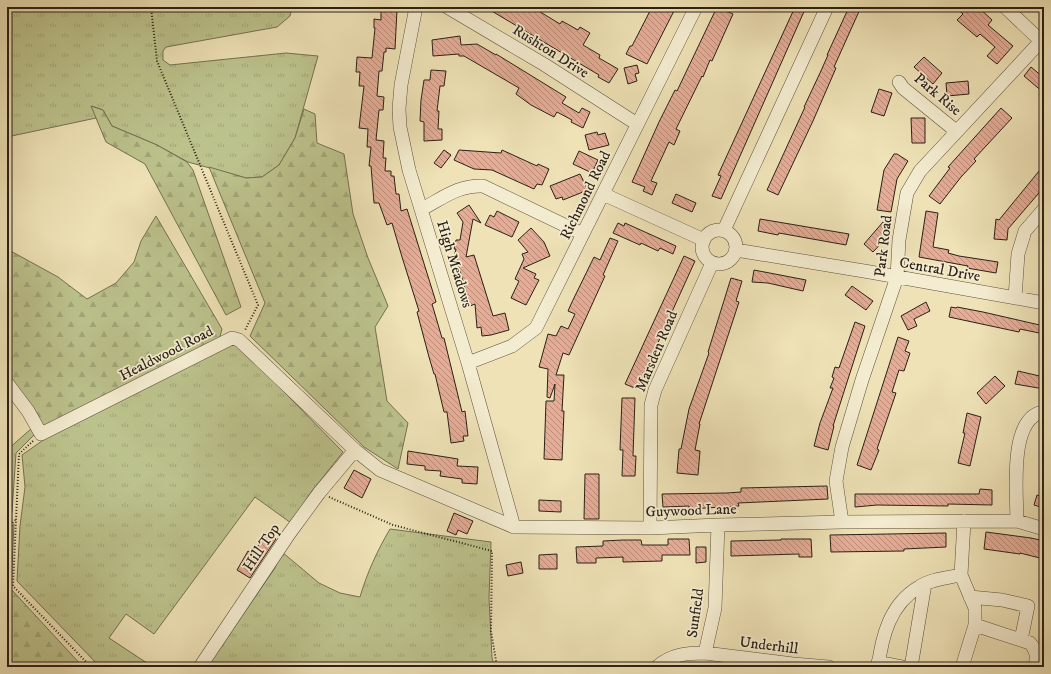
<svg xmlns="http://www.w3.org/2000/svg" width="1051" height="674" viewBox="0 0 1051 674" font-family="'IM FELL DW Pica',serif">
<defs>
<pattern id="grass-tufts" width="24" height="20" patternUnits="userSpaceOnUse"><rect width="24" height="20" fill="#bcc28c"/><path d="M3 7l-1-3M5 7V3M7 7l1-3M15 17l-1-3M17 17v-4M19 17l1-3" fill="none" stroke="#a2a678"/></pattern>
<pattern id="forest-firs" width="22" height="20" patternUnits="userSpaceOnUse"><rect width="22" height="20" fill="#bcc28c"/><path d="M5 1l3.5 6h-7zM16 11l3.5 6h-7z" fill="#a2a678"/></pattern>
<pattern id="building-back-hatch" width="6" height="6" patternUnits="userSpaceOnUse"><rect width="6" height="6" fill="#e5ac96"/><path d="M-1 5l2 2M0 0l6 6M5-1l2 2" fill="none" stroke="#ba8c79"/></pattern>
</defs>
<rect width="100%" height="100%" fill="#eee2b6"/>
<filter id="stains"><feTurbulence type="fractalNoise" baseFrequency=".005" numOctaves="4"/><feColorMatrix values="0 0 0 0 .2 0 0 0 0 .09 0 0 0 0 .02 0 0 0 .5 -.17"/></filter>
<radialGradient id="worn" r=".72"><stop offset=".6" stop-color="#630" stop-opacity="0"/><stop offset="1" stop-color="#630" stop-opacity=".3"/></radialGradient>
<!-- grass -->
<path fill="url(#grass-tufts)" stroke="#747152" d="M7,7H292L290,16L277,27L166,47L163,51V60L170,65L286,53L318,56L295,138L279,165L262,177L246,178L188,162L157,145L112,126L103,110L92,106L96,118L7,137Z
M231,343L241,348L343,452L312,491L291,523L255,497L154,634L126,614L109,638L153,667H100L17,581L20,526L25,487L22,455L49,436Z
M32,428L35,434L16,453L12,512L7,523V450Z
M14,524L11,589L7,599V532Z
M390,529L491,542L489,598L492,658L495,667H207L275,568L282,552L319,583L340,593L360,597C367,573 377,551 390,529Z"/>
<!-- forest -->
<path fill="url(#forest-firs)" stroke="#747152" d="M91,106L103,110L112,126L157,145L187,162L193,170L241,307L226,315L145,164L106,142Z
M304,109L315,114L317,143L344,154L353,214L368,258L388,306L375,327L387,401L408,423L398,469L364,447L250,336L265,303L209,167L246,178L262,177L279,165L295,138Z
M156,216L222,329L219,340L43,427L7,376V249L58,277L87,299L116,283L134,262L141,241Z
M11,589L83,667H7V599Z"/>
<!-- building -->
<path fill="url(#building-back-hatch)" stroke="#2b2017" d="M381,7H393V10H397L395,49L386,48V52H384L382,71H379L377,96L384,97L383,110H379L376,140L384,141L383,158H386L385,171H391V176H394L396,194H399L401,211L407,209L436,302L432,304L442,338H444L462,412L465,411L468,436H463L464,441L451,443L447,412H444L435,374H434L429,357L417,312L419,311L402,257L392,223L387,225L379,203H374L371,166H369L371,147H367L368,129L359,128L364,86H359L360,72H356L357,57L372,58L375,28H374V19L381,20Z
M485,7H539L537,10L560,24L562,21L578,30L580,27L590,33L583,45L600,55L599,58L618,69L609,83L598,77L599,75Z
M652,7H676L647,64L626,54L630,46H632Z
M717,7L733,14L712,61L710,60L703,77L702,76L676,129L680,131L674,145L669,142L651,181L657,183L652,195L643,191L645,187L632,182L659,122L675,90L677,91Z
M795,7H806L721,199L712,196L721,176L718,175Z
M849,7H861L834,67L836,68L813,121L778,195L767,190L805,107H804L820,73L828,55H827Z
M955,7H978L992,20L988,25L1013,46L997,64L987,56L995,47L980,34L977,37L957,20L963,14Z
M460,36L461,45L477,44L496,55V54L566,97L562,103L579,113L582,108L590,112L583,128L571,122L572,120L557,112L554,117L531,105L516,94L519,88L464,56H459V54L433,56L432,40Z
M924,57L942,73L933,84L914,67Z
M637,65L639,73L635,74L637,81L628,84L624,68Z
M1031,67L1044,78V93L1024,76Z
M431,70L446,71L444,86H440L437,111H439L438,129H442V140L424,141V122L420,121L421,100L424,80H430Z
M968,81L969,94L947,96L946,83Z
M879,89L892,93L884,116L871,112Z
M1001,108L1012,118L974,159L976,161L961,177L940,204L929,196L950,168L948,167Z
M911,118H925V143H912Z
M597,132L598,135L605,133L609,145L589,150L585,135Z
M444,150L451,155L441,168L434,163Z
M459,150L501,153L502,150L537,166L538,164L549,169L542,185L537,184L534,189L492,170L474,169L454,160Z
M579,151L598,160L592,173L573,164Z
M894,154H897L908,161L897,179L891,212L877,210L884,170Z
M1044,165V187L1008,229L1007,240L994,239L996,219L999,220Z
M580,174L588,190L563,200L562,197L556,199L550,186Z
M676,194L696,203L692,212L672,203Z
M469,205L481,223L473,219L466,257L474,255L493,316L505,313L509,330L491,335L482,336L481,327L477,328L475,304L470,306L455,253L456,249H454L456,240H460L463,222L457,213Z
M497,211L519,222L512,237L485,225L490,215L494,217Z
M926,211L938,213L933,247L949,250L948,253L959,256L998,262L996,273L967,268L968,266L919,257Z
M760,219L849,234L846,245L779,233L778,235L758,231Z
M883,222L890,228L886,233L889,235L873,252L864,244Z
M618,223L624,226L625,223L676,246L673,254L660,248L658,251L641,243L640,245L613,233Z
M531,228L544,242L550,256L523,268L536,274L534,278L539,280L526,305L511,298L519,281L515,279L524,259L522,254L528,252L518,240Z
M610,238L618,241L603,275L605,276L569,355L563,353L556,375H564L562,411H564L562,460L544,459L546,401H554L555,384L550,398L547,397L548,369L539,367L548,334L556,336L561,326L568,329L575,314L568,311L572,302L594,257L600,260Z
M684,256L695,261L637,389L625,384Z
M754,270L806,280L803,291L768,283L752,282Z
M731,278L742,281L736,301L739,302L699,424H700L695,450L700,451L698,475L677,473L679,449H681L689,409L709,353L708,352Z
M852,286L873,301L866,310L845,295Z
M926,302L930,311L914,319L917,326L908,330L901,316Z
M951,307L956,308L957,307L983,312L1044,326V334L1020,329L1019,332L949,317Z
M855,322L865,326L833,426H834L828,450L814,446L820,423L833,388H830L834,378L832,377L835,367L839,368Z
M898,337L909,341L905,351L910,353L904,371L899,370L892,392L896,393L877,449L879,450L871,470L857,465Z
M1018,371L1044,377V389L1015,384Z
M995,376L1005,386L986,404L977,393Z
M622,398H635L633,456H636L635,476H622L623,450H620Z
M967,413L981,417L970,466L958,463L965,433H963Z
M408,451L458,459L457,466L478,467L477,484L462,483V479L440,476L441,471L425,470V466L407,464Z
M354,470L371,479L362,498L344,488Z
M585,474H599V519H584Z
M827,486L828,499L738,503L739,506L689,509V506L663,507L662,494L727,493L741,492V488Z
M980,489L992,490V505L948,504V506L877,505L855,507V494H979Z
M1037,495L1044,497V508L1034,505Z
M539,500L561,501V512L539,511Z
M454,513L473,521L467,534L458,530L456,535L447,531Z
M986,532L1031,538L1044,541V559L1020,553V554L984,549Z
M266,533L276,539L250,578L237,570L248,551L253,554Z
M946,533V547L904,549V551L831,552L830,535Z
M668,539H689L690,555H662V561L623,562V557L596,558V563H577L576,547L603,546V541L623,540H641L642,545H668Z
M781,539H811L812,557H799V554L731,556V541L781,540Z
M696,547H706V562L696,563Z
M557,554V569H539V555Z
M521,562L523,573L508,576L506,565Z"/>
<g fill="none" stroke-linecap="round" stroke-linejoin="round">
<!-- minor casing -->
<g stroke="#5c503f" stroke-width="14">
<path id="minor" d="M416,7L401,85L399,109L400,127L409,170L468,363L514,527
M447,7L545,65L637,124
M1005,7L1044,44
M899,82L903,88L956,131
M603,194L704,240
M422,209C443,198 458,185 483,186L583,234
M724,230L827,7
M702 247a17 17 0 1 1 34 0a17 17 0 1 1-34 0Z
M736,250L870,272L1044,303
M1015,298L1018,254L1025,231L1044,209
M468,363L512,346L536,328L696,7
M7,383L28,411L41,434L232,338L239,340L355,450L380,470L514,527L650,528L718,525L842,522L1017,521L1044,529
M964,521L961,575L975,608V625L1030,643C1037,651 1037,656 1035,667
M1017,521C1017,495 1008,416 1044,412
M842,522L836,481L842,447L862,380L897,277L899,240L907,193L920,171L1041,41
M650,528L651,405L655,390L712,263
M970,597L1002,600L1028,606L1021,640
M705,653L793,664L829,667
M878,662L903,667
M200,667L289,534L319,493L355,450
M657,667C671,654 688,653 705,653L715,608L718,525
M878,667C882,636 890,604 919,587C931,579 947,578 961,575
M911,667L925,584
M962,667L975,625"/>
</g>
<!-- path -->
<path stroke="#2b2017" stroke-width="2" stroke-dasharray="1 2" stroke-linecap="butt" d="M151,7L157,61L258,305L245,330
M33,441L19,454L13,586L91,667
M329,497L393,525L492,551L491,631L497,667
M7,530L15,520"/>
<!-- minor -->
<use href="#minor" stroke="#f4ecd0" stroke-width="13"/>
</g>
<g text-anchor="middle" stroke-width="3.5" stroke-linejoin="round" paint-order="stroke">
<!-- street labels -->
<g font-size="15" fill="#2b2017" stroke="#f4ecd0">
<text transform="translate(551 51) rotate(32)" y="5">Rushton Drive</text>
<text transform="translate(938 94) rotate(40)" y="5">Park Rise</text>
<text transform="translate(585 195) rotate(-64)" y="5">Richmond Road</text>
<text transform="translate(883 246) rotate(-83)" y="5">Park Road</text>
<text transform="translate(455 264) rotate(73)" y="5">High Meadows</text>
<text transform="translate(940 269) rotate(10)" y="5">Central Drive</text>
<text transform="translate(656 351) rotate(-67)" y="5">Marsden Road</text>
<text transform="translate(166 353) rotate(-27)" y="5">Healdwood Road</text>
<text transform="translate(691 510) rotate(-2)" y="5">Guywood Lane</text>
<text transform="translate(261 547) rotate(-56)" y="5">Hill Top</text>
<text transform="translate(695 613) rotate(-82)" y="5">Sunfield</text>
<text transform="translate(769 645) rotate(7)" y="5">Underhill</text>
</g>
</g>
<!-- margin -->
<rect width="1051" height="674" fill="none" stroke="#eee2b6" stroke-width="24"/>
<rect x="8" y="8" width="1035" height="658" fill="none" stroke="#2b2017" stroke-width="2"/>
<rect x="12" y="12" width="1027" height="650" fill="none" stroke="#2b2017"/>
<rect width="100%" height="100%" filter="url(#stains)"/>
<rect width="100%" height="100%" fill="url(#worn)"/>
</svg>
